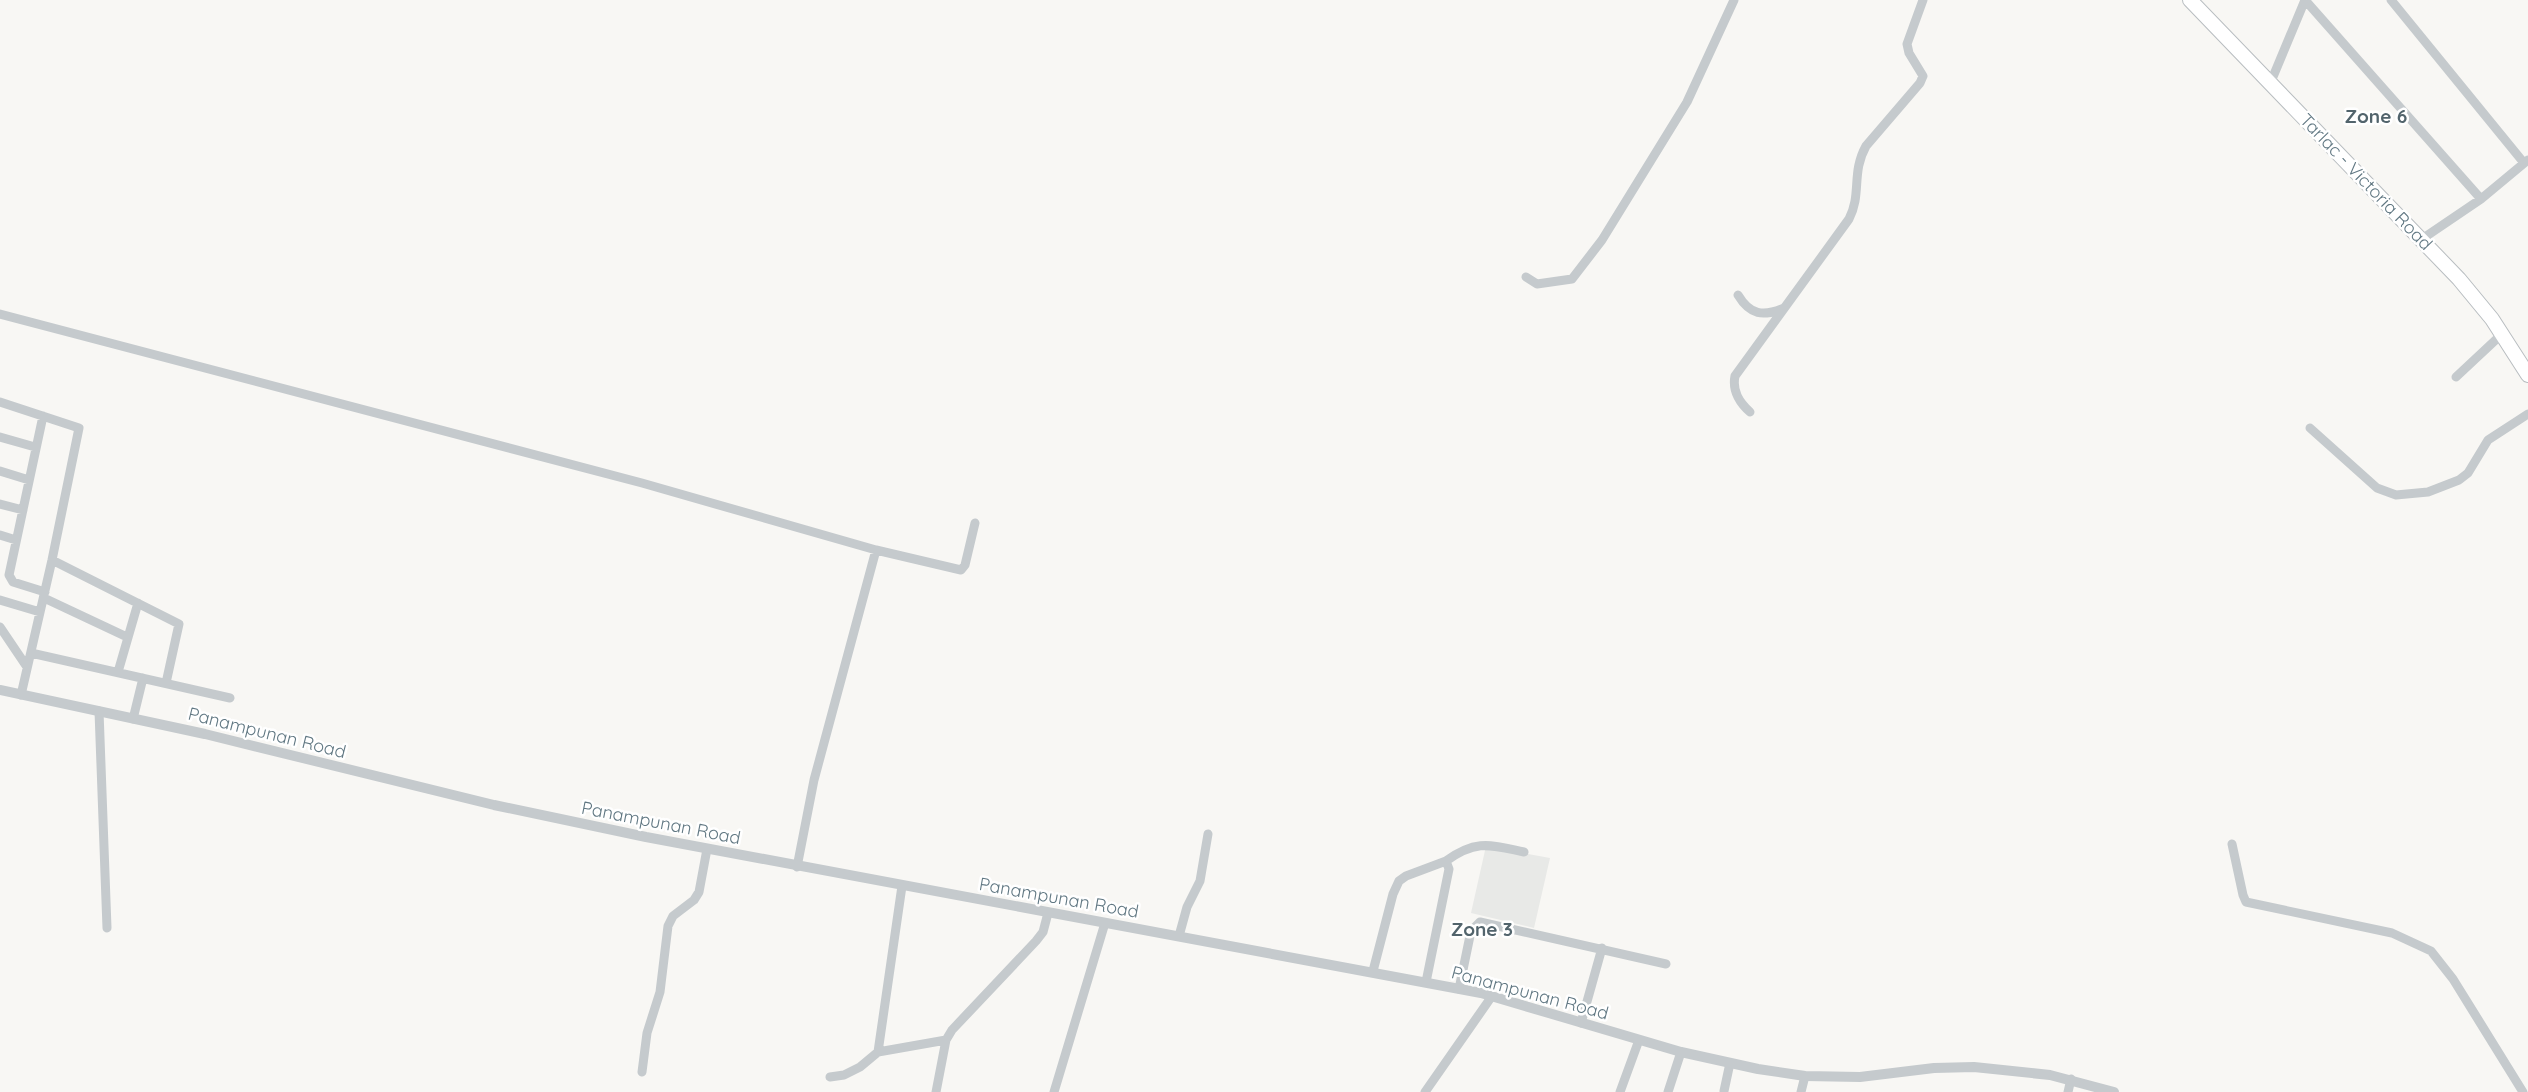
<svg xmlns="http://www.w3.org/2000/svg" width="2528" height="1092" viewBox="0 0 2528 1092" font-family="Quicksand,sans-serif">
<rect width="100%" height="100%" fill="#f8f7f4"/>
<!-- built -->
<path fill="#e8e9e7" d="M1486,846L1550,858L1534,928L1471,913Z"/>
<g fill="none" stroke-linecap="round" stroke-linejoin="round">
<!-- primary casing -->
<g stroke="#b8bdc0" stroke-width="16">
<path id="primary" d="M2190,0L2459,279L2492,319L2528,375"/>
</g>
<!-- minor -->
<path stroke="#c5cacd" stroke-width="9" d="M2391,0L2524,163
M2270,84L2305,0L2481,199
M2422,239L2481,199L2528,160
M1526,277L1537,284L1572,279L1602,240L1687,102L1734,0
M1738,295C1750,315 1763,317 1784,308
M0,314L642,483L876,550
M2456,377L2502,334
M0,402L79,428L52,560L21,695
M1750,412C1739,402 1732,391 1735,376L1849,219C1862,194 1851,173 1866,146L1920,83L1923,76L1909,53L1907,44L1923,0
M43,416L9,575L13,582L45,592
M2310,428L2377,488L2396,495L2428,492L2459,480L2468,473L2488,440L2528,414
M0,437L35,447
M0,471L29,480
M0,504L23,510
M0,535L16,540
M52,560L179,624L166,683
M44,598L127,637
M0,600L40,612
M0,627L27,667
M31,653L230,698
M118,672L138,603
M99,711L107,928
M133,719L143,678
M2232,844L2243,895L2246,902L2392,933L2431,951L2453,979L2523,1092
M1446,861C1477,839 1490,845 1524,852
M797,867L814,780L876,550L961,570L965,565L975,523
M1179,936L1187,907L1200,881L1208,834
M1373,971L1393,894L1399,881L1406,876L1446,861L1449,869L1426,982
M1459,989L1471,931L1480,922L1666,964
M1581,1023L1602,948
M878,1052L902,886
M642,1072L647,1033L660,992L668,926L673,916L694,900L699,892L707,849
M830,1077L844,1075L860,1067L878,1052L946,1040
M1724,1091L1730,1063
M936,1092L946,1040L952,1030L1036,941L1043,932L1048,913
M1054,1092L1105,923
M1425,1092L1492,996
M1620,1092L1639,1040
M1668,1092L1681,1052
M1801,1092L1805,1076
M2068,1092L2071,1079"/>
<!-- tertiary -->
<path stroke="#c5cacd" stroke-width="10" d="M0,690L205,734L494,805L646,837L1481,993L1681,1052L1758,1069L1805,1076L1860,1077L1934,1068L1974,1067L2050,1075L2114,1092"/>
<!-- primary -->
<use href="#primary" stroke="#fff" stroke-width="14"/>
</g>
<g text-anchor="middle" stroke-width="5" stroke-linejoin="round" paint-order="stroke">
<!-- street labels -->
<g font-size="18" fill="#607782" stroke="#fff">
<text transform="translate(2366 182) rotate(46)" y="6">Tarlac - Victoria Road</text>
<text transform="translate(267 733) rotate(14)" y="6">Panampunan Road</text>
<text transform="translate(661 823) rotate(11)" y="6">Panampunan Road</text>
<text transform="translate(1059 898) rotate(10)" y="6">Panampunan Road</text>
<text transform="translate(1530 993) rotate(15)" y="6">Panampunan Road</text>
</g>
<!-- neighbourhood labels -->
<g font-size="19" font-weight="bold" fill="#52646c" stroke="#fff">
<text x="2376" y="123">Zone 6</text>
<text x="1482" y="936">Zone 3</text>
</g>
</g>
</svg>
